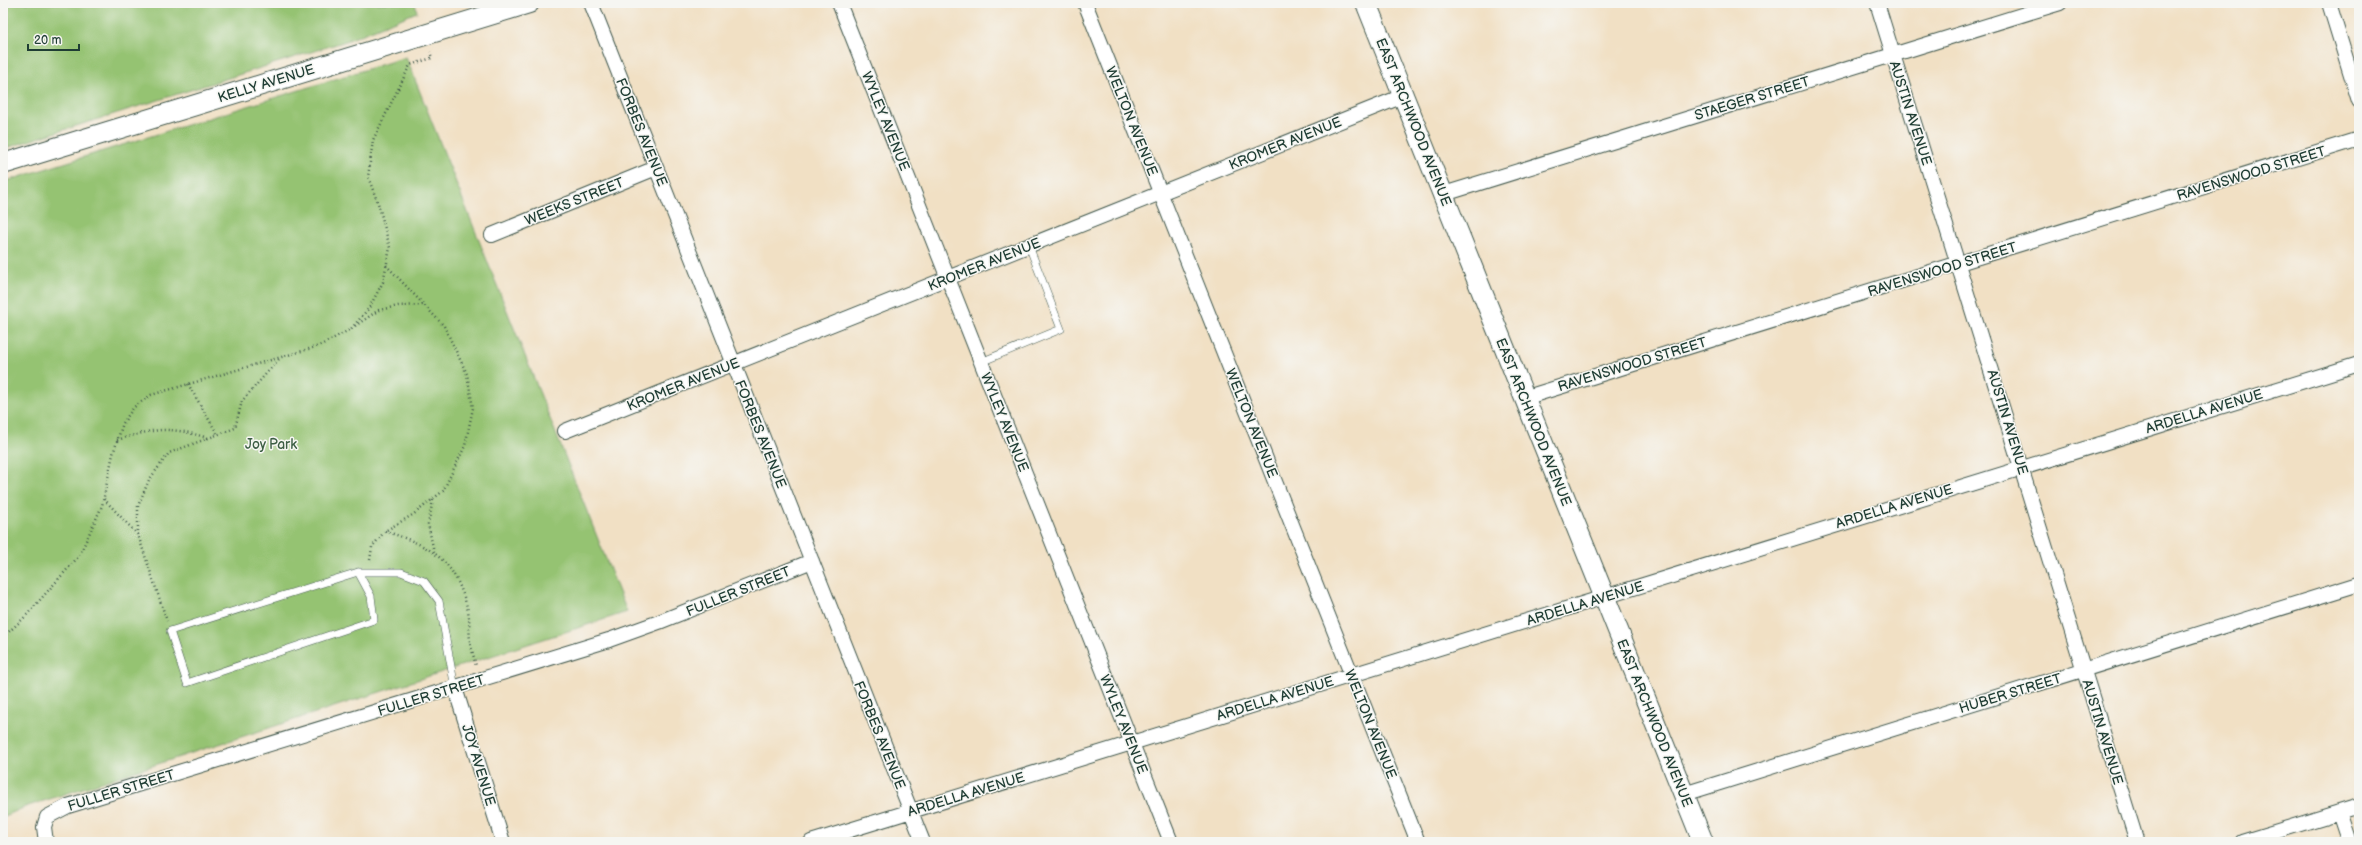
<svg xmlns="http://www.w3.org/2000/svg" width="2362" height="845" viewBox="0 0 2362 845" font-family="'Balsamiq Sans',sans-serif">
<rect width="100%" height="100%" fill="#f6f6f2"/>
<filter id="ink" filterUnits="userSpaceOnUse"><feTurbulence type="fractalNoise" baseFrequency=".025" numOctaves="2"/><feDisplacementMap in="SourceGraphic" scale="8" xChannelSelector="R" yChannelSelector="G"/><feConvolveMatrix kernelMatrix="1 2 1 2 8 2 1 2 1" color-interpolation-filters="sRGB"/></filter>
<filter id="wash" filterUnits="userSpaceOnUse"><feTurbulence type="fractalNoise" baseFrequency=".012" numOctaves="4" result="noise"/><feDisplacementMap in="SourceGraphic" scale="16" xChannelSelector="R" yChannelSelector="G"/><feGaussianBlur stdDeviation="0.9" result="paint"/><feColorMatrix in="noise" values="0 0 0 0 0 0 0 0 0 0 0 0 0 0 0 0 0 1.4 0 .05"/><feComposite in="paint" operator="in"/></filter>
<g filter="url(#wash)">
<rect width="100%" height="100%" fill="#f1e0c4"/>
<!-- green -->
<path fill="#95c372" stroke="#5a8053" d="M3,3H415L417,12L346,41L3,149Z
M406,57L627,612L25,807L3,817V182Z"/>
</g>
<g filter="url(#ink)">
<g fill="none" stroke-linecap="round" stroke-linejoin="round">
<!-- lane casing -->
<g stroke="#3e554a" stroke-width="8">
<path id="lane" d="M981,362L1061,329L1029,246
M358,572L371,596L374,620L187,683L170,631L358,572H401L424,581L439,601L455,688"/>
</g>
<!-- street casing -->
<g stroke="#3e554a" stroke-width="16">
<path id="street" d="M591,3L923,842
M839,3L1171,842
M1085,3L1418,842
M1877,3L2137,842
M2329,3L2359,101
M1444,194L2060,3
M492,235L656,168
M1524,398L2359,139
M565,431L1403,96
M455,688L503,842
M1684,794L2359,584
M2339,812L2349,842
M46,842L44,827L47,817L68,806L609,640L659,622L812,561
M811,842L2359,364
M2242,842L2359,806"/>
</g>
<!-- secondary casing -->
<g stroke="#3e554a" stroke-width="22">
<path id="secondary" d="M1366,3L1703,842
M3,164L529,3"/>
</g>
<!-- path -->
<path stroke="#3e554a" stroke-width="2.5" stroke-dasharray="1 3" stroke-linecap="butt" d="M355,326L379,310L398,306L425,305
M188,384L218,435
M117,440C157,428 168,426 208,438
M104,499L138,535L167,621
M433,500L428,524L434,552
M385,531C433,547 455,559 468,611C470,621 469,632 470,642C472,650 474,658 476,666
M138,535V506L149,480L169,453L235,428L242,401L280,358
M370,560L372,547L385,531L414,514L443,491L465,446L473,408L467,374L444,326L386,265
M3,637L23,619L79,556L102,506L113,454L123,423L134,407L151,395L319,346L351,329L369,308L383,282L390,248L379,206L368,177L373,140L410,65L432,58L430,52"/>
<!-- lane -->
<use href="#lane" stroke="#fff" stroke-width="7"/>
<!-- street -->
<use href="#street" stroke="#fff" stroke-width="14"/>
<!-- secondary -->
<use href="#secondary" stroke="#fff" stroke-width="20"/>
</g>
</g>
<g text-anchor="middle" stroke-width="3" stroke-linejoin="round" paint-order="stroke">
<!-- street labels -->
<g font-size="14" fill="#1f3d34" stroke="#f6f6f2">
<text transform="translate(266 83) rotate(-17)" y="5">KELLY AVENUE</text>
<text transform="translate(1752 98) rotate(-17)" y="5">STAEGER STREET</text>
<text transform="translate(1911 113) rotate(72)" y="5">AUSTIN AVENUE</text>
<text transform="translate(886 121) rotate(68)" y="5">WYLEY AVENUE</text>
<text transform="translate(1132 121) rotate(68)" y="5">WELTON AVENUE</text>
<text transform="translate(1414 122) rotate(68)" y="5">EAST ARCHWOOD AVENUE</text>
<text transform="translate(642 132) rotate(68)" y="5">FORBES AVENUE</text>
<text transform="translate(1285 143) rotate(-22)" y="5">KROMER AVENUE</text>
<text transform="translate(2251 173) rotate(-17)" y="5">RAVENSWOOD STREET</text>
<text transform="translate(574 201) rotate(-22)" y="5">WEEKS STREET</text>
<text transform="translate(984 264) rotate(-22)" y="5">KROMER AVENUE</text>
<text transform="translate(1942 269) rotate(-17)" y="5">RAVENSWOOD STREET</text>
<text transform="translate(1632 364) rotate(-17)" y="5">RAVENSWOOD STREET</text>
<text transform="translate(683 384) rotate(-22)" y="5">KROMER AVENUE</text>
<text transform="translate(2204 411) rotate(-17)" y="5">ARDELLA AVENUE</text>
<text transform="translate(1005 422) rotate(68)" y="5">WYLEY AVENUE</text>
<text transform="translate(1534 422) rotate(68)" y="5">EAST ARCHWOOD AVENUE</text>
<text transform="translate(2008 422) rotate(73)" y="5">AUSTIN AVENUE</text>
<text transform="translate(1252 423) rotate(68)" y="5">WELTON AVENUE</text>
<text transform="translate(761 434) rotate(68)" y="5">FORBES AVENUE</text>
<text transform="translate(1894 506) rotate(-17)" y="5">ARDELLA AVENUE</text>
<text transform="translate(738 591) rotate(-22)" y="5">FULLER STREET</text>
<text transform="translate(1585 603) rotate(-17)" y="5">ARDELLA AVENUE</text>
<text transform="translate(2010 693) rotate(-17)" y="5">HUBER STREET</text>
<text transform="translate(431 695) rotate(-17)" y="5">FULLER STREET</text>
<text transform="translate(1275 698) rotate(-17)" y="5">ARDELLA AVENUE</text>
<text transform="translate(1655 723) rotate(68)" y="5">EAST ARCHWOOD AVENUE</text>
<text transform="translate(1124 724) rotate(68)" y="5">WYLEY AVENUE</text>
<text transform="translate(1371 724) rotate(68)" y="5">WELTON AVENUE</text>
<text transform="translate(2103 732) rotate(73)" y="5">AUSTIN AVENUE</text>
<text transform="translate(880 735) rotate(68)" y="5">FORBES AVENUE</text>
<text transform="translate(479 765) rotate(73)" y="5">JOY AVENUE</text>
<text transform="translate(121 790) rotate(-17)" y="5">FULLER STREET</text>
<text transform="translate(966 794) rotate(-17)" y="5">ARDELLA AVENUE</text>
</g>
<!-- park labels -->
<g font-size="14" fill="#3c5e44" stroke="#f6f6f2">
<text x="271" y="449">Joy Park</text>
</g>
</g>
<!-- margin -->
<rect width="2362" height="845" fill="none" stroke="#f6f6f2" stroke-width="16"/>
<!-- scale -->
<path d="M28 44v6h51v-6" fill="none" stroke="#1f3d34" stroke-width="2"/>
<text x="34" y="44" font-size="12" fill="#1f3d34" stroke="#f6f6f2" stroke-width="3" paint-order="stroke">20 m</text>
</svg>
